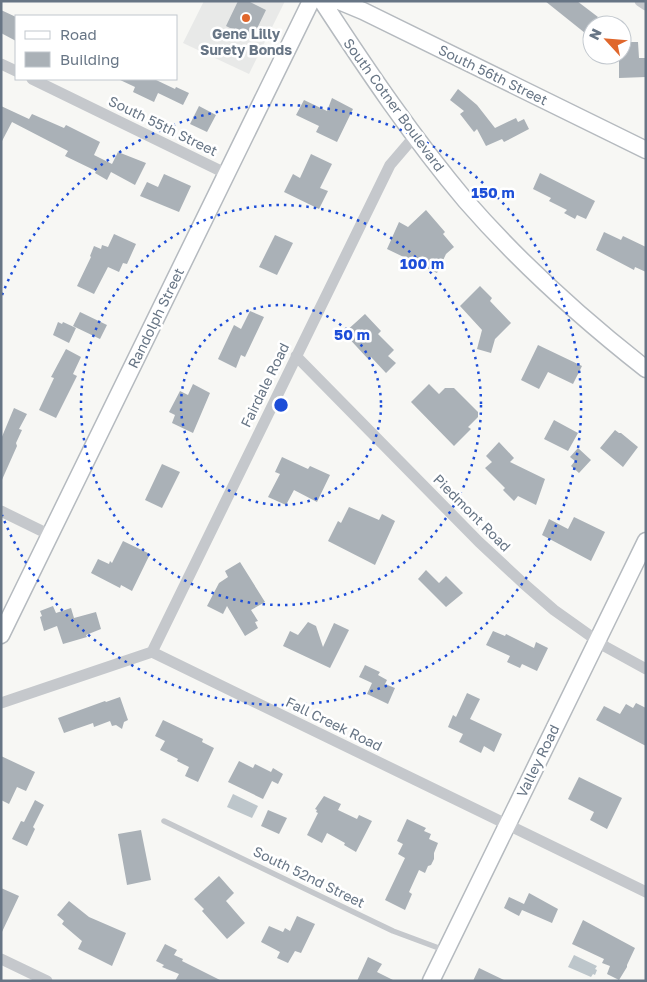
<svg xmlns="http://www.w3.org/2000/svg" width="647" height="982" viewBox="0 0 647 982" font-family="'Golos Text',sans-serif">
<rect width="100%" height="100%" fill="#f7f7f4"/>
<!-- built -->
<path fill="#e8e9e8" d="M204,1H285L249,74L183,43Z"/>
<!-- water -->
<path fill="#bdc6cb" d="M233,794L258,806L252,818L227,807Z
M574,955L597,966L595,969L597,970L595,975L593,974L591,977L568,967Z"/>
<!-- building -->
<path fill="#aab1b7" d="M238,1H248L266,10L252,39L226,26Z
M545,1H577L598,17L585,33Z
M1,10L16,17V41L1,33Z
M622,42H638L639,58H646V77L619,78V55H622Z
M118,79H154L175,89L176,87L189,93L183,105L158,93L154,102L133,92L135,87Z
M458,89L477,105L495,128L516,118L518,122L524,119L529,129L504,142L502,139L486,146L477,129L474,132L460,114L464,111L450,100Z
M332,98L353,109L337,142L316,132L319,126L296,115L304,100L327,111Z
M1,106L29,119L32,114L64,128L66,125L100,142L94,155L112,164L118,152L146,163L135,185L111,172L107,180L95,173L96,171L65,156L68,151L12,122L1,143Z
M199,106L216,115L207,132L190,124Z
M311,154L332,164L320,188L328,191L319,209L284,192L293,174L300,178Z
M540,173L595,201L586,219L577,215L575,219L564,213L567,210L549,201L551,198L533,189Z
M164,174L191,186L179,212L140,196L147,182L158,187Z
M426,210L445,232L443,234L454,247L446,254L437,273L387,249L399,222L408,227Z
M604,232L621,240L623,236L646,247V272L635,267L634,270L596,250Z
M114,234L136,244L127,264L123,263L119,272L108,267L94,294L77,286L91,257L90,256L94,246L101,249L102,245L108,247Z
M275,235L293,243L277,275L259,267Z
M480,286L492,298L490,301L511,323L495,339L491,353L477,349L482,330L460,306Z
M250,311L264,317L245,357L241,355L236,368L218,359L234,325L241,329Z
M80,312L107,325L100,339L73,326Z
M365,314L381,331L378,334L394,350L388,356L396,363L386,373L371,357L369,360L344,333Z
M58,322L62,324L63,322L76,328L69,343L53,335Z
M538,345L582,366L573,384L548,372L539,389L521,380Z
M66,349L81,357L73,374L77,376L56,418L39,410L54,378L51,377Z
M193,384L210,393L193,433L172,423L175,415L169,412L180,391L188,395Z
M429,384L439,394L445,388H454L478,412V417L468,427L471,429L454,446L411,402Z
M14,408L27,414L19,429L22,430L16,443L17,446L1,482V439Z
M554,420L578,433L568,451L544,439Z
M615,430L619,433H621L638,447L623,467L600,448Z
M499,442L514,458L510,462L545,479L536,505L518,496L514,501L503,490L505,488L485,468L492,462L486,456Z
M578,448L591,460L579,473L571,466L575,461L570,457Z
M282,457L308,469L310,466L330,475L317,502L294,490L286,505L268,497L280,474L275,472Z
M162,464L180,472L162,508L145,500Z
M349,507L379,520L382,514L395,521L375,565L328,541L338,521L341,523Z
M574,517L605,532L591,561L542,535L549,519L568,529Z
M123,541L150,554L132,591L121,585L120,588L91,573L98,559L109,564L110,561L112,563Z
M240,562L265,602L251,610L258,621L255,622L258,628L245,636L227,606L223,614L207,606L219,583L228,577L225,571Z
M426,570L439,583L446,576L463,593L446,607L418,579Z
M53,606L56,613L71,608L74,618L96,612L101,629L86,635L87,637L63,644L57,626L44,631L40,617L42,616L40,611Z
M308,622L316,626L323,647L334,623L349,630L330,668L283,646L290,631L298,635Z
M493,631L505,636L506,634L534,648L536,642L548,648L537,671L522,664L520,668L507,662L510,656L486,645Z
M365,665L380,672L378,675L387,680L385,684L395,688L388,704L367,694L372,683L359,677Z
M467,693L480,699L470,719L502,734L494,752L484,746L481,753L459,742L463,734L448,727L453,715L456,717Z
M120,697L128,720L124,722L122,729L116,725L112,726L110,721L94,727L93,723L64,733L58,718L105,701L106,702Z
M636,703L646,708V746L596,720L604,706L620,714L626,704L633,708Z
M163,720L203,739L202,742L214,748L198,782L185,776L189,767L177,761L178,759L160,750L165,741L155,736Z
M1,756L35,772L26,791L17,787L9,804L1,800Z
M239,761L253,768L255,764L271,772L273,768L283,774L278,784L272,781L263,799L228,782Z
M579,777L622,798L607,829L590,820L594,812L568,799Z
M324,796L341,804L338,810L357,819L359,815L372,821L356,852L344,845L345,843L327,833L322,843L307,835L318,813L316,812L317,810L315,809Z
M35,800L44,805L33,827L35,829L27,846L12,839L21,821L24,822Z
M268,810L287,818L279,834L261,826Z
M407,819L426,828L424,831L431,834L429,839L438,843L434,853V859L431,865L428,866L425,873L419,870L409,892L412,894L405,910L385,900L405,858L398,854L403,844L397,841Z
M141,830L151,880L127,885L118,834Z
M219,876L234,893L226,901L245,923L227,939L202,911L204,909L194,899Z
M1,888L19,896L1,934Z
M529,893L558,909L552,923L522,910L519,916L504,908L509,897L524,904Z
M69,901L89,917L126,933L112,966L78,949L82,941L62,924L64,921L57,915Z
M297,916L315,924L301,953L295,951L288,963L277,958L280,952L261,942L269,926L283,932L285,928L290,931Z
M583,920L635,948L627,965V967L619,980L607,974L610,966L602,963L604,959L572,944Z
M165,944L177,950L174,955L183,959L182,961L222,981H175L179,974L162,967L164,965L156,961Z
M368,957L382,964L377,972L395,981H357Z
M479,968L506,981H473Z"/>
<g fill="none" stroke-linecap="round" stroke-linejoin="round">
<!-- secondary casing -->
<g stroke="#b5babf" stroke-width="19">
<path id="secondary" d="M322,1C367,70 413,138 466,201C520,263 581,318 646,369
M339,1L363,11L646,150
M1,635L311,1
M431,981L646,541"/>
</g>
<!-- lane -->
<path stroke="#c5c8cc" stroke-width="5.5" d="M164,821L393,931L444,950"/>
<!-- street -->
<path stroke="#c5c8cc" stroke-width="11" d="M640,1L646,5
M1,64L16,71
M32,79L227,174
M296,356L479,542L523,583L554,610L606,647L646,669
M1,511L50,535
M152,652L390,165L414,137
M1,703L152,652L646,892
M1,959L47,981"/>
<!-- secondary -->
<use href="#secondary" stroke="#fff" stroke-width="16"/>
</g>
<!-- distance rings -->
<g fill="none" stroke="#1d4ed8" stroke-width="2.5" stroke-dasharray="2.5 5">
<circle cx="281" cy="405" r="100"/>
<circle cx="281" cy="405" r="200"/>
<path d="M2 295A300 300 0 1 1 2 515"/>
</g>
<!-- markers -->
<circle fill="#e0672c" stroke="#fff" stroke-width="2" cx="246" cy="18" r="5"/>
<g text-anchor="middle" stroke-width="5" stroke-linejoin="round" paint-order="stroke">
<!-- poi labels -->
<g font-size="14" font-weight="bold" fill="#677585" stroke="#fff">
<text x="246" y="39">Gene Lilly<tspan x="246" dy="16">Surety Bonds</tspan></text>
</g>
<!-- street labels -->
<g font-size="14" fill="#677585" stroke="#fff">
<text transform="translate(493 75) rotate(26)" y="5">South 56th Street</text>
<text transform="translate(394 105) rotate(54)" y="5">South Cotner Boulevard</text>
<text transform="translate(163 126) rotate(26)" y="5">South 55th Street</text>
<text transform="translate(156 318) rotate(-64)" y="5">Randolph Street</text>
<text transform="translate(265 385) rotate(-64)" y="5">Fairdale Road</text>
<text transform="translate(472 513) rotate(45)" y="5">Piedmont Road</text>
<text transform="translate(334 724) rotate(26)" y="5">Fall Creek Road</text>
<text transform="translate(538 761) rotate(-64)" y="5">Valley Road</text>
<text transform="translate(309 877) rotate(26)" y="5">South 52nd Street</text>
</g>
</g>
<circle cx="281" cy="405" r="8" fill="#1d4ed8" stroke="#fff" stroke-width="2.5"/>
<g font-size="15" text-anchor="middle" font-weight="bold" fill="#1d4ed8" stroke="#fff" stroke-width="5" stroke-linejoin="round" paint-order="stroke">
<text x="493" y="198">150 m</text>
<text x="422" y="269">100 m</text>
<text x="352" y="340">50 m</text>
</g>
<!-- border -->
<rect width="647" height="982" fill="none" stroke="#677585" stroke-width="5"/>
<!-- legend -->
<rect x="15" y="15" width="162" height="65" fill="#ffffff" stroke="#c2c8ce"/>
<rect x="25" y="31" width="25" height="8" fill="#ffffff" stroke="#c2c8ce"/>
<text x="60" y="40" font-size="15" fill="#677585">Road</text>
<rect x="25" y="52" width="25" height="15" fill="#aab1b7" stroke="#c2c8ce"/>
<text x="60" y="65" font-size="15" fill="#677585">Building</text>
<!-- north arrow -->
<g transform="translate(607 40) rotate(296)"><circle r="24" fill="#ffffff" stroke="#c2c8ce"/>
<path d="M0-4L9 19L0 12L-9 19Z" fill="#e0672c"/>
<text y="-8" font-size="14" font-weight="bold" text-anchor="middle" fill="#677585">N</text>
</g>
</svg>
